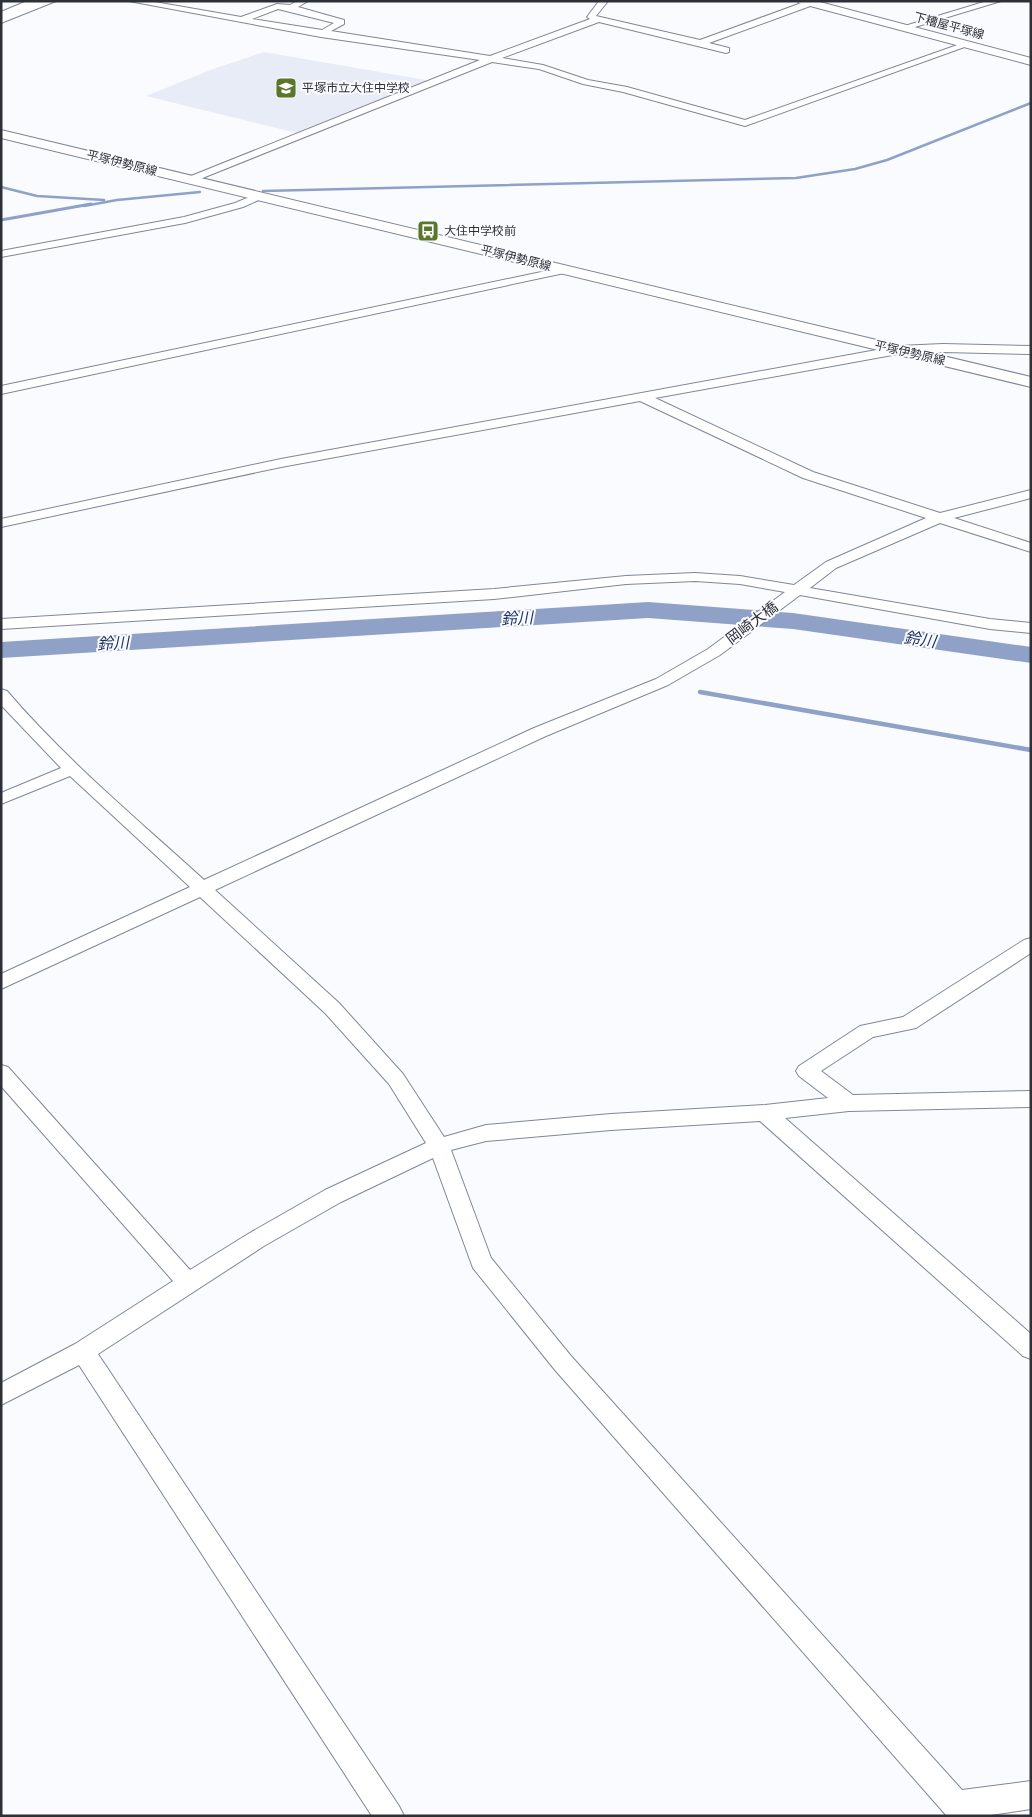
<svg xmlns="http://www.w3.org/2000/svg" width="1032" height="1817" viewBox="0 0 1032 1817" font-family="'Open Sans','Noto Sans JP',sans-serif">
<rect width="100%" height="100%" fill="#f9fbff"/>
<!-- built -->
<path fill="#e8ecf6" d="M264,52L426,80V81L297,133L146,96L213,69Z"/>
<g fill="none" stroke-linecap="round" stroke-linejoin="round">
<!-- stream-far2 -->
<path stroke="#90a1c7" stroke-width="2.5" d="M1,187L37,196L104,200
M263,191L796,178L855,169L887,160L1031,103
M84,206L117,200L200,192"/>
<!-- stream-far1 -->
<path stroke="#90a1c7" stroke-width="3" d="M1,220L91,204"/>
<!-- stream -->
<path stroke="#90a1c7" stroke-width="4.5" d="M700,692L1031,750"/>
<!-- river -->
<path fill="#90a1c7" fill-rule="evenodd" d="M648,602L793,613L1031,647V663L793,629L648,618L1,658V642Z"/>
<!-- minor casing -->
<g stroke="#7f8797" stroke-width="2">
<path id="minor" d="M129,1H149L241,17L277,4L290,5L297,1H308L298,7L344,20V24L331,31L490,56L590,19L587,17L599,1H608L596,16L700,40L807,1H813V5L709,43L729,48V52L726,53L599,22L502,58L543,65L588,80L627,87L745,120L963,43L970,45L745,126L623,92L583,84L539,69L492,62L190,183L185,180L186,178L480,60L321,37ZM278,9L334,23L322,30L252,19Z
M987,1H1001L905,30L898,28Z
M259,193L264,196L263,198L243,207L185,223L1,257V251L184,217L235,203Z
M565,267L569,268L571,270L569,272L1,394V386Z
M943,344L1031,346V354L943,352L898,354L655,398L813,472L940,513L1031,490V498L954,518L1031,543V552L940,523L836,568L810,588L990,619L1031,623V633L990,629L800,595L720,655L668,685L546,736L215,890L339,1003L403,1074L444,1137L486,1125L611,1114L765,1105L828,1098L799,1076L796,1071L799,1066L860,1026L903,1017L1024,940L1031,938V953L916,1028L873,1037L821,1071L853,1095L1031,1091V1107L849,1111L785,1118L1031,1334V1359L1023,1356L760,1121L611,1130L486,1141L451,1150L491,1258L571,1356L962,1790L1031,1781V1809L984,1816L946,1815L555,1370L473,1268L433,1158L341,1202L264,1246L98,1354L399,1806L404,1816H372L79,1365L1,1405V1383L75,1344L173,1281L1,1086V1065L8,1067L190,1270L248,1234L325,1190L426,1143L389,1084L325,1013L200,897L1,989V974L190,887L70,776L1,804V793L61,768L1,705V689L7,691C66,760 137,819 204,880L534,728L656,679L708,649L785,592L740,584L695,581L626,584L494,599L1,629V619L494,589L626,576L695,573L740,576L794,585L826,562L926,518L803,478L640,401L281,467L1,527V519L281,459L898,346Z"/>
</g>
<!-- major casing -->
<g stroke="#7f8797" stroke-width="2">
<path id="major" d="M41,1H56L1,23V16Z
M798,1H816L1031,58V65L799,3Z
M1,130L1031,377V387L1,138Z"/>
</g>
<!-- highway casing -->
<g stroke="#7f8797" stroke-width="2">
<path id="highway" d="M27,1H44L1,20V12Z"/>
</g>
<!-- minor -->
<use href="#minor" fill="#fff" fill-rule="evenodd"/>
<!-- major -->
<use href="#major" fill="#fff" fill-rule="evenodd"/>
<!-- highway -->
<use href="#highway" fill="#fff" fill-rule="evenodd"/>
</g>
<!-- icons -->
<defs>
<g id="school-square" transform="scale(1.125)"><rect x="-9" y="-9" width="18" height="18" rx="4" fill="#5a762b" stroke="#f9fbff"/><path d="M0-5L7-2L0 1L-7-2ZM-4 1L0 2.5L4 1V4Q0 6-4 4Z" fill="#fff"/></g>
<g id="bus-square" transform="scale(1.125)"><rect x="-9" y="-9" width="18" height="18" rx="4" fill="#5a762b" stroke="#f9fbff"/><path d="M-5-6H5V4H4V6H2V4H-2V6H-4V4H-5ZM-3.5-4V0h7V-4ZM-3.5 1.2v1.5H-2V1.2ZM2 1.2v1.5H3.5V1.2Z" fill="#fff"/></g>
</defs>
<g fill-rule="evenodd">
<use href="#school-square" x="286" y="88"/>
<use href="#bus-square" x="428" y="231"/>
</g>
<g text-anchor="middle" stroke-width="4" stroke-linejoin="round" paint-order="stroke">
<!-- far-street labels -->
<g font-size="12" fill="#2d3037" stroke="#f9fbff">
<text transform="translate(949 26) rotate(15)" y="4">下糟屋平塚線</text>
<text transform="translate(122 163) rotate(14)" y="4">平塚伊勢原線</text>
<text transform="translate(516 258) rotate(14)" y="4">平塚伊勢原線</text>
<text transform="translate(910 353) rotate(13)" y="4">平塚伊勢原線</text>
</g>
<!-- far-poi labels -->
<g font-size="12" fill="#2d3037" stroke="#f9fbff" text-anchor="start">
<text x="302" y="92">平塚市立大住中学校</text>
<text x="444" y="235">大住中学校前</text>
</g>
<!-- street labels -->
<g font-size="15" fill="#2d3037" stroke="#f9fbff">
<text transform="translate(752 623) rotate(-37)" y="5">岡崎大橋</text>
</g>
<!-- water labels -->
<g font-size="16" font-style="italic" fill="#1c2f5e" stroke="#f9fbff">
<text transform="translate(517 618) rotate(-3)" y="6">鈴川</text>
<text transform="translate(920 639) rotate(8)" y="6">鈴川</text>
<text transform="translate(113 643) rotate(-3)" y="6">鈴川</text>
</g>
</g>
<!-- border -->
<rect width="1032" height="1817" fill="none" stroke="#2d3037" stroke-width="5"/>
</svg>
